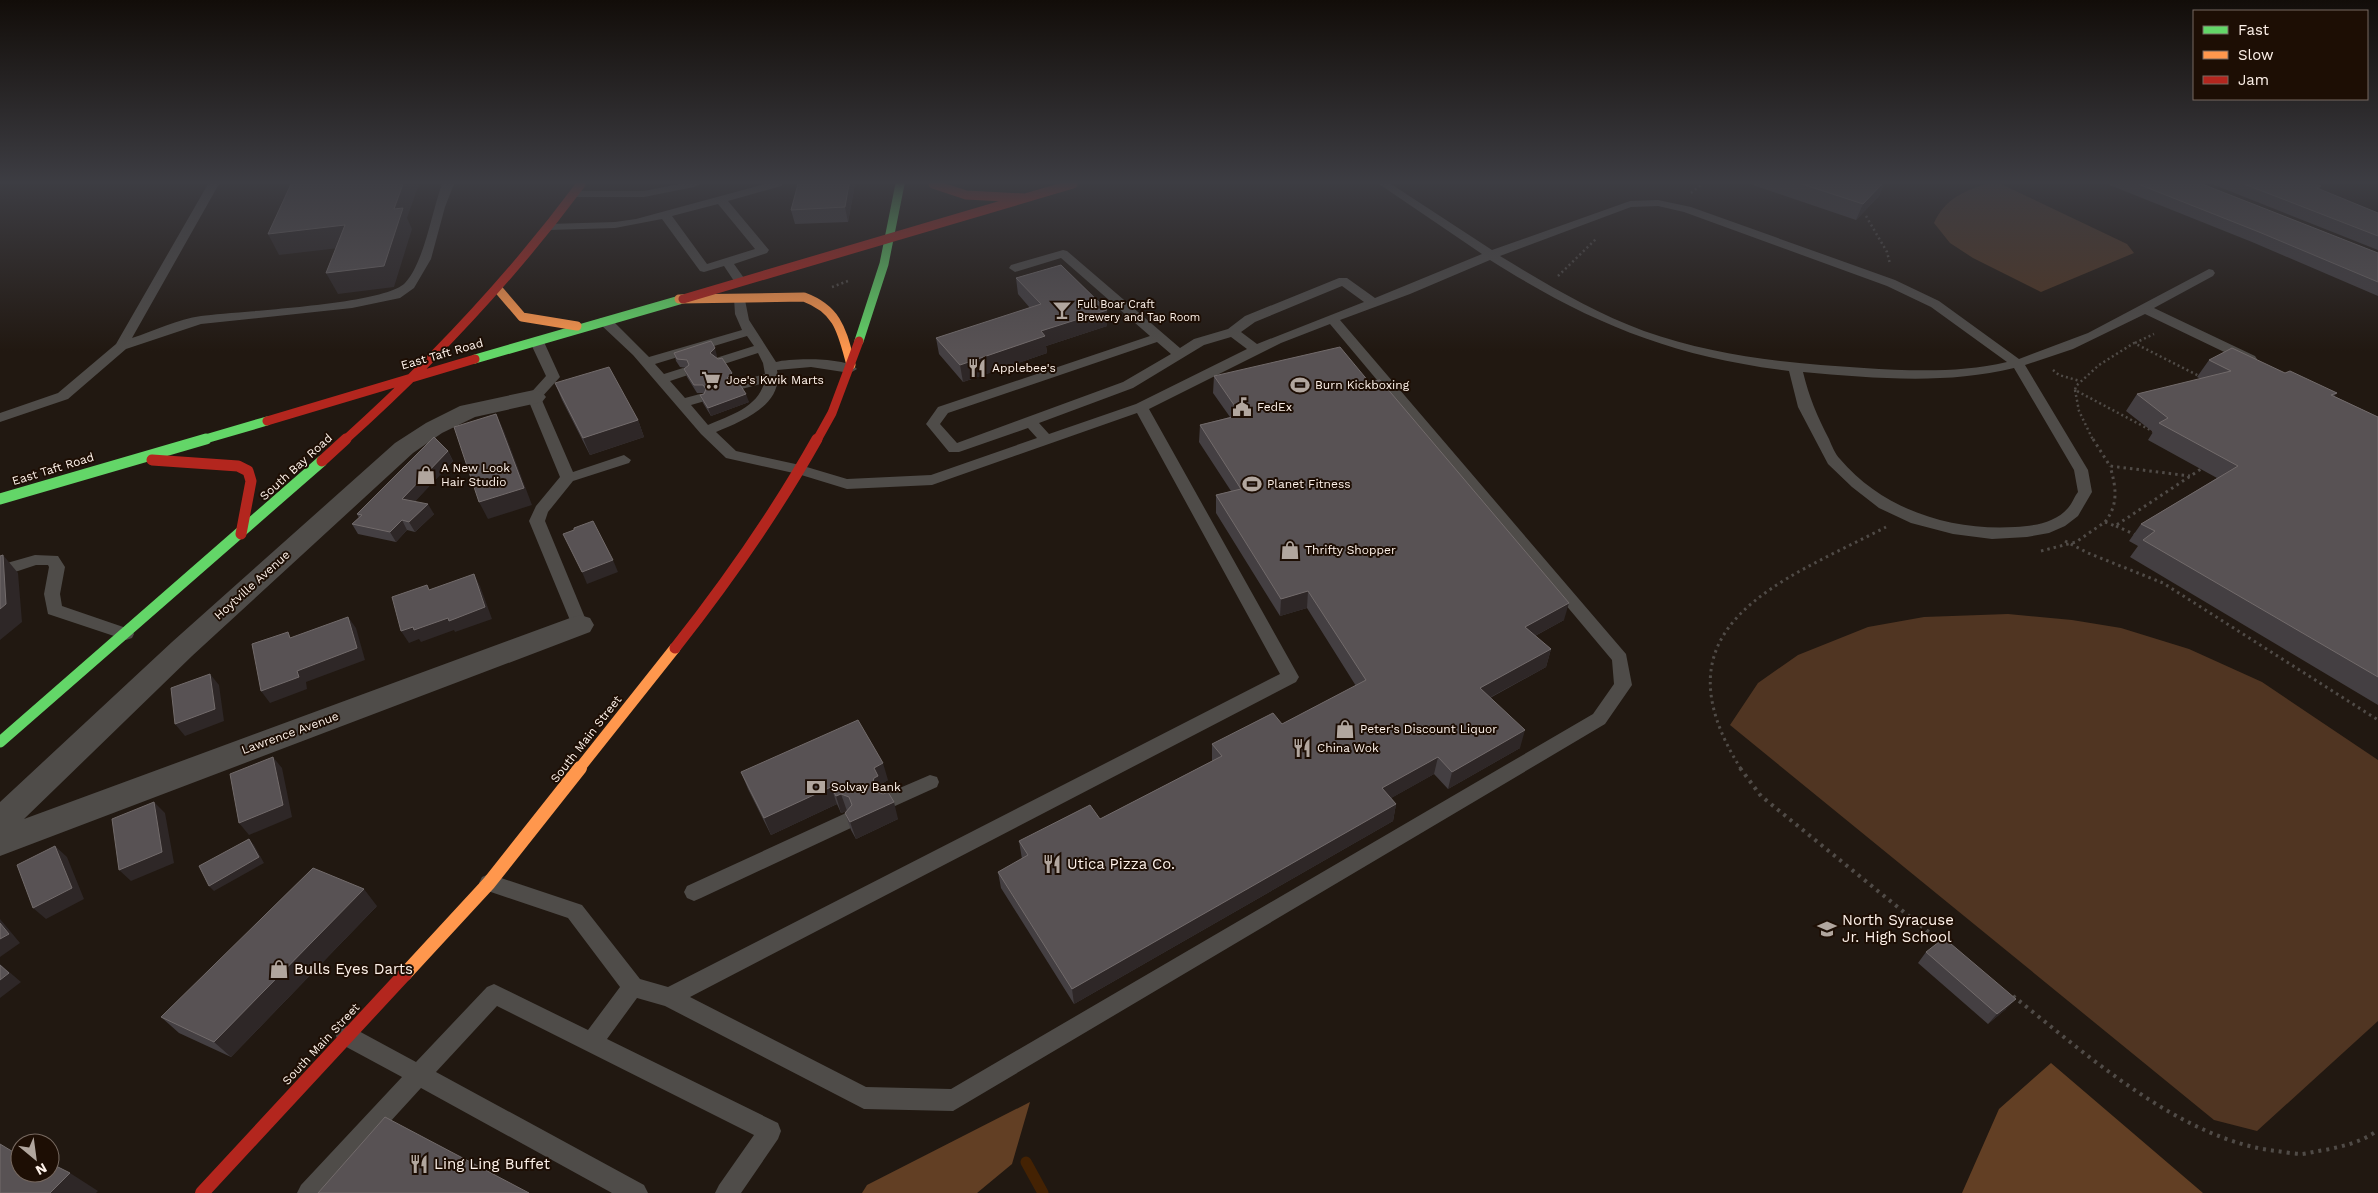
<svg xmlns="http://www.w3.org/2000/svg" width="2378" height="1193" viewBox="0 0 2378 1193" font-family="'Work Sans',sans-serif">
<rect width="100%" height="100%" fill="#211811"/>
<!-- green -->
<path fill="#503522" d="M1986,184H2001L2127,244L2134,253L2041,292L1973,258L1950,243L1934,223C1945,199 1962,192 1986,184Z
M2008,614L2072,620L2121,628L2189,649L2262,682L2378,760V1021L2257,1131L2214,1120L1730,725L1758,683L1798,655L1868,627L1924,617Z"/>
<!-- forest -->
<path fill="#623f24" d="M2051,1063L2203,1193H1962L1999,1109Z
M1030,1102L1012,1164L977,1193H862L867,1185Z"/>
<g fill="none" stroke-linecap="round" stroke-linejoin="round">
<!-- stream -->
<path stroke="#442203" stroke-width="11" d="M1026,1162L1043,1193"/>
<!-- path-far2 -->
<path stroke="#504b47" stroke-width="2.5" stroke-dasharray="2 3" stroke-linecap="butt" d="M1691,193L1702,184
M1866,216L1887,252L1890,264
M1558,276L1597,238
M832,287L848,281
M2135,343L2154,334
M2053,370L2059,375L2080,381
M2075,390L2079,411L2093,440
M2154,432L2075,390L2076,386L2099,365L2134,343L2199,376"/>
<!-- path-far1 -->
<path stroke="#504b47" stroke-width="3" stroke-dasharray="2.5 4" stroke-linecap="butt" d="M2093,439L2110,466L2190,476
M2105,522C2119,504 2116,487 2110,466
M2116,526L2138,536
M2065,541L2088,553L2163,583L2378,720
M2041,551L2076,542L2105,522L2115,526L2201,469
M1741,769C1650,625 1780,582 1886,527"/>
<!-- path -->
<path stroke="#504b47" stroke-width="4" stroke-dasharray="3 5" stroke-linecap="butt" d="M1740,768L1761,796L1942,943
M2013,996C2086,1054 2181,1140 2276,1151C2284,1152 2294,1154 2302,1154C2310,1153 2317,1151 2325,1150C2344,1146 2362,1142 2378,1130"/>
<!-- lane -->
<path fill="#4f4c49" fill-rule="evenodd" d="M208,184H219L132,338C154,331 178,319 201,316C238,311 384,305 405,283C424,263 432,211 442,184H454L445,207L431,259L414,288L400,298L352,308L201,324L126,349L68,399L0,422V413L58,393L116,344Z
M679,184H700L694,187L644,197H574L568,194L574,191H644Z
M765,184H783L781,186L728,201L769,250L767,253L734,264L746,281L740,285L736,284L724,266L704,272L700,271L662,219L615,228L549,230L543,227L549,224L615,222L636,219ZM718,204L755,249L707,264L672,216Z
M1379,184H1391L1492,250L1630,201L1658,200L1691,207L1895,280L1939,301L2019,359L2088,333L2209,269L2213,270L2215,273L2213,276L2154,308L2255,356L2257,359L2250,363L2245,362L2145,314L2073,349L2025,365L2088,470L2092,492L2078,516L2065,526L2049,533L2027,537L1992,539L1953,534L1911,523L1879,508L1852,487L1828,464L1798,407L1789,371C1670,356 1590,323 1490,260L1410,294L1340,320L1626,654L1632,685L1605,724L953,1111L864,1109L665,1006L637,998L607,1039L778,1123L781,1131L778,1139L741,1193H715L719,1185L754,1135L497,1006L436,1072L644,1185L648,1193H612L421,1088L325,1193H297L301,1185L402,1077L339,1043L336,1036L339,1029L347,1026L355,1029L416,1062L487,987L494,984L588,1030L620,987L568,918L482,889L479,883L482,877L489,874L582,905L640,979L668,987L1280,674L1137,413L932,485L847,489L798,474L726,458L701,434L633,355L600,324L599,321L600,318H610L649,357L742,330L735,314L734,298L740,294L744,295L749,320L776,362C791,358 847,357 857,369L850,373L811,367L777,370C784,405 742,421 716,432L736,451L800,465L847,479L931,475L1037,438L1028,428L959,452H949L926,424L938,407L1150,336L1061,258L1015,272L1009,268L1011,265L1063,250L1067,251L1180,348L1194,339L1228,329L1245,316L1339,278H1347L1375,298L1482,254ZM1658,206L1684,212L1887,286L1931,307L2007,362C1960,373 1911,371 1864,368C1789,364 1715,356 1644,331C1593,312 1546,284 1500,256L1631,207ZM1342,286L1364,302L1257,344L1241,332L1255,322ZM1330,324L1612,660L1614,684L1593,714L951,1089L866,1087L690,997L1296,682L1299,677L1149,409L1281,343ZM747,336L754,346L716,358L714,361L721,365L758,353L763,363L765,374L733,383L731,386L738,390L764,383C758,407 729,416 708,425L691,405L705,401L707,398L705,395L700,394L685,398L670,381L688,375L690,372L688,369L683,368L664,374L655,364ZM1231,337L1247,349L1136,404L1049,434L1039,423L1133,388L1204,345ZM1157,342L1171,354L1123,382L957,443L940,424L948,413ZM2014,368L2074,470L2078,492C2074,497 2072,504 2068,508C2055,523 2034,526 2015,527C1951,531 1883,510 1840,459C1835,454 1832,446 1829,439C1817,416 1809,397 1803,372C1872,378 1945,385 2014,368Z
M537,338L544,342L560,377L541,398L573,472L624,455L631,460L629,463L573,481L548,512L545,521L588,625L586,629L580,631L574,629L572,625L529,521L536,506L560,477L527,397L546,376L530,342Z
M35,555L58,556L65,567L60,594L62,606L132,630L134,634L132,638L126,640L48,614L44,594L49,567L48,565H36L0,577V565Z
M930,775L937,777L939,782L937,787L895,806L888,809L881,806L879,801L881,796Z
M846,813L853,815L856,821L853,827L701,898L694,901L687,898L684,892L687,886Z"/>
<!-- street -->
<path fill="#4f4c49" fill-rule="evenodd" d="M534,390L542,392L546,397L542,402L475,417L442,433L413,453L192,656L24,819L570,618L580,615L590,618L594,625L590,632L0,856V802L172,642L395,443L426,423L460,406Z"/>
<!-- fast-far1 -->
<path stroke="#63d668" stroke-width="9" d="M859,341L884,264L900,184
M475,359L683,299
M202,440L267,421"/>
<!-- fast -->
<path stroke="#63d668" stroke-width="11" d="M0,499L206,439
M0,742L322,461"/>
<!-- slow-far2 -->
<path stroke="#ff974d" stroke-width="9" d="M498,289L522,317L577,326
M679,299L804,297C839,310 842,332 851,365"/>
<!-- slow-far1 -->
<path stroke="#ff974d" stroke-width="11" d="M579,769L675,648"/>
<!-- slow -->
<path stroke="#ff974d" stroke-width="14" d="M405,974L489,883L580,768"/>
<!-- jam-far2 -->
<path stroke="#b3261e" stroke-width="9" d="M933,184L966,195L1025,198
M683,299L1073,184
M267,421L475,359
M345,440C432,362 511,278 581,184
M817,440L832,413L859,341"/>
<!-- jam-far1 -->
<path stroke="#b3261e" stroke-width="11" d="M152,460L238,466L248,471L251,481L241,534
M322,461L346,439
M675,648C727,582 776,512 817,439"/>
<!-- jam -->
<path stroke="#b3261e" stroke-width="14" d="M202,1193L405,974"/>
</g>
<!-- wall -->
<path fill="#443f42" d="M798,184H855L848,222L795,224L791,210Z
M1750,184H1884L1879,196L1856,220Z
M2107,184H2202L2378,253V296L2252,242Z
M2212,184H2316L2321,186L2319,189L2378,213V250Z
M1016,278L1107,326L1046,346L1047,353L963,382L939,354L936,338L1030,308L1018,294Z
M674,353L717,356L716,357L732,373L734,381L733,382L749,402L711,416L703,403L700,395L704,393H697L687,377L684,369L686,368L680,367L676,361Z
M2209,360L2285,373L2337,393L2334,396L2378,417V705L2130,557L2138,546L2129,541L2141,524L2217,478L2148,440L2153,432L2126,411L2137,394L2201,379L2197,377Z
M1214,376L1564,620L1535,636L1551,649L1546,667L1490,698L1520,748L1448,789L1434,774L1391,798L1396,804L1393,821L1074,1004L1001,888L998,872L1022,859L1019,841L1100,819L1212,761V744L1282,724L1356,686L1307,608L1280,616L1216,513V495L1231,491L1199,442L1200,425L1230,417L1213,393Z
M555,383L638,420L644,437L590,455L562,400Z
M448,451L453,461L415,501L434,514L415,532L407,530L396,542L358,534L352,524L359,518L357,514Z
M741,772L888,780L881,784L883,793L882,794L898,819L856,839L851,830L845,813L847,811L841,813L837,804L771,835L748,789Z
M377,906L231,1057L179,1033L161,1017Z
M1926,952L2006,1009L1988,1024L1918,963Z"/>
<!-- shaded-wall -->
<path fill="#2e2727" d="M403,184H419L407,218L412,229L394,287L338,294L326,273L394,209Z
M849,184H855L848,222L845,207Z
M1882,184H1884L1879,196L1856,220L1863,204Z
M345,225L356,246L279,255L268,234Z
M1107,310V326L1046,346L1047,353L963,382L960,365L1041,331Z
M715,348L717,356L712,361L710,353Z
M732,373L734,381L729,386L727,378Z
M746,394L749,402L711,416L708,408Z
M496,414L504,431L532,505L488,519L479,502Z
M638,420L644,437L590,455L583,438Z
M448,451L453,461L408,509L402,499Z
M428,504L434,514L415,532L409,522Z
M402,520L407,530L396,542L390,532Z
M3,555L18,573L22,622L0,640V609Z
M613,560L618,572L587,584L582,572Z
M474,574L480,586L492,619L455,632L454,630L421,642L419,639L409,643L401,631Z
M1308,591L1307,608L1280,616L1281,599Z
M1569,603L1564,620L1520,644L1525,627Z
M348,617L356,628L365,660L306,682L307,689L270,703L261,691L297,671Z
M1551,649L1546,667L1476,705L1480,688Z
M210,674L219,685L224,721L185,736L175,724Z
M1525,730L1520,748L1448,789L1452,772Z
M273,757L282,768L292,817L249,835L239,823Z
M1438,757L1434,774L1379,805L1382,788Z
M883,763L888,780L881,784L883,793L879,795L877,802L872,785L874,768Z
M831,787L837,804L771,835L764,818Z
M841,794L847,811L841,813L836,796Z
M154,802L165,813L174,863L131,881L119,870Z
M894,802L898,819L856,839L850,822Z
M1396,804L1393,821L1074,1004L1072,989Z
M249,839L254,845L264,863L214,891L209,886Z
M55,846L67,857L84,899L46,919L33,908Z
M364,889L377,906L231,1057L214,1042Z
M0,919L20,943L0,957Z
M0,964L21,982L0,998Z
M2016,999L2006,1009L1988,1024L1997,1014Z
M70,1173L98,1191L96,1193H50Z"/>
<!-- building -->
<path fill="#585254" stroke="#726b6b" d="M291,184H403L394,209L403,208L384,266L326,273L345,225L268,234Z
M798,184H849L845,207L791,210Z
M1802,184H1882L1863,204Z
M2138,184H2202L2378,253V282L2259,232Z
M2244,184H2316L2321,186L2317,188L2378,213V236Z
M1061,265L1107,310L1041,331L1045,336L960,365L936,338L1041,304L1016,278Z
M711,341L715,348L710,353L718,359L722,358L732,373L727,378L735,384L739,383L746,394L708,408L700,395L704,394L706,389L703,385H694L684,369L689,365L687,360L677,359L674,353Z
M1340,347L1369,382L1380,380L1569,603L1525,627L1551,649L1480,688L1525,730L1452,772L1438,757L1382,788L1396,804L1072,989L998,872L1028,855L1019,841L1090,805L1100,819L1222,756L1212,744L1273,713L1282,724L1366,680L1308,591L1281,599L1216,495L1241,489L1200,425L1241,415L1214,376Z
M2232,348L2285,373L2290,371L2337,393L2331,395L2378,417V677L2143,540L2155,531L2141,524L2238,466L2159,423L2168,418L2137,394L2231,371L2209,360Z
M609,367L638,420L583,438L555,383Z
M496,414L524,488L479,502L454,427Z
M434,437L448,451L402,499L428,504L409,522L402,520L390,532L352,524L362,515L357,514Z
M593,521L613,560L582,572L563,534L574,530V528Z
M3,555L6,604L0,609V556Z
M474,574L485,607L449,621L448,618L414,630L413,627L401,631L392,597L427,585L429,590Z
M348,617L357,648L297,671L299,677L261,691L252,644L288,632L290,638Z
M210,674L215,709L175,724L171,688Z
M858,720L883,763L874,768L878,776L874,778L872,785L875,791L883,794L888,792L894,802L850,822L845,813L852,805L849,797L841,794L836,796L831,787L764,818L741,772Z
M273,757L283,805L239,823L230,774Z
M154,802L162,852L119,870L112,819Z
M249,839L259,857L209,886L199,866Z
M55,846L72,888L33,908L17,865Z
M313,868L364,889L214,1042L161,1017Z
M0,923L9,934L0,939Z
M1944,938L2016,999L1997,1014L1926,952Z
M0,965L9,973L0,980Z
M385,1117L529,1193H318Z
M0,1144L20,1156V1173H50V1163L70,1173L50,1193H0Z"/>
<!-- sky -->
<linearGradient id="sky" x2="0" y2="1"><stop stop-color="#120d09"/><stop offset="0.52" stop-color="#3d3d43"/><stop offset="1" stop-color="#3d3d43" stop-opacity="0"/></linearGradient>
<rect width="2378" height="351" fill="url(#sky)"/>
<!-- icons -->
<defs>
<g id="bar-bare" transform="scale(1.5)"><path d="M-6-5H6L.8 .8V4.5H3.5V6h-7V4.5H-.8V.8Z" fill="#b1a69e" stroke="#1d0e04" stroke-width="2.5" paint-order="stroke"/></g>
<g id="restaurant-bare" transform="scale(1.5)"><path d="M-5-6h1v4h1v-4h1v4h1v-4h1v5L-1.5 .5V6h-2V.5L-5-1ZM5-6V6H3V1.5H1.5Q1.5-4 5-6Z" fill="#b1a69e" stroke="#1d0e04" stroke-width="2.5" paint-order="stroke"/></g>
<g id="supermarket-bare" transform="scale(1.5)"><path d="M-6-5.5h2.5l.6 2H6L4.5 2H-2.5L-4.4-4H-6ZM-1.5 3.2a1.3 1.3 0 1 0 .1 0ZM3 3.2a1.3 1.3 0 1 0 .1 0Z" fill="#b1a69e" stroke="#1d0e04" stroke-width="2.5" paint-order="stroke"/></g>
<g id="stadium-bare" transform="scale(1.5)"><path d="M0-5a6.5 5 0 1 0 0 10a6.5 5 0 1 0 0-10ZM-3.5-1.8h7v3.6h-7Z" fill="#b1a69e" stroke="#1d0e04" stroke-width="2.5" paint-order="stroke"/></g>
<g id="civic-bare" transform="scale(1.5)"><path d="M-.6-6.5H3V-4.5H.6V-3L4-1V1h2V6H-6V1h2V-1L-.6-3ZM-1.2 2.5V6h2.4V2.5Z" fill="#b1a69e" stroke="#1d0e04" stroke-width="2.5" paint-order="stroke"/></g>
<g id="shop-bare" transform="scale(1.5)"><path d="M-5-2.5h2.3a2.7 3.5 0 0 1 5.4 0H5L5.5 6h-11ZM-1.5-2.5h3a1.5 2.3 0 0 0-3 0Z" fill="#b1a69e" stroke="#1d0e04" stroke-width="2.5" paint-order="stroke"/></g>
<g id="bank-bare" transform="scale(1.5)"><path d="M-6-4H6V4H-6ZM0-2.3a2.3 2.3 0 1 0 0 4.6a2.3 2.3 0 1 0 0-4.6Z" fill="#b1a69e" stroke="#1d0e04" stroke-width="2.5" paint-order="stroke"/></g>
<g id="school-bare" transform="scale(1.5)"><path d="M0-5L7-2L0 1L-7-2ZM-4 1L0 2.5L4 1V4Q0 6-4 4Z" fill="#b1a69e" stroke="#1d0e04" stroke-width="2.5" paint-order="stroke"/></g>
</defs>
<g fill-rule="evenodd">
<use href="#bar-bare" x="1062" y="310"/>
<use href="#restaurant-bare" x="977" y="368"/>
<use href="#supermarket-bare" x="711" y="380"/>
<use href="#stadium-bare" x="1300" y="385"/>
<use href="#civic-bare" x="1242" y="407"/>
<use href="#shop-bare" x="426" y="475"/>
<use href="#stadium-bare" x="1252" y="484"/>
<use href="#shop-bare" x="1290" y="550"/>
<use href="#shop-bare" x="1345" y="729"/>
<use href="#restaurant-bare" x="1302" y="748"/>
<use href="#bank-bare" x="816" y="787"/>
<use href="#restaurant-bare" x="1052" y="864"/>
<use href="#school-bare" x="1827" y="929"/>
<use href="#shop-bare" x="279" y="969"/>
<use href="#restaurant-bare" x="419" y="1164"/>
</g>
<g text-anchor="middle" stroke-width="4" stroke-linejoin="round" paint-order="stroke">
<!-- far-poi labels -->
<g font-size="11" fill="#fef2ea" stroke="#1d0e04" text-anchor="start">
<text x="1077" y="308">Full Boar Craft<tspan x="1077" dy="13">Brewery and Tap Room</tspan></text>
</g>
<!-- street labels -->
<g font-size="12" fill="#fef2ea" stroke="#1d0e04">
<text transform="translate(442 354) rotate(-16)" y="4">East Taft Road</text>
<text transform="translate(296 467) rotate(-42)" y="4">South Bay Road</text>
<text transform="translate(53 469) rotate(-17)" y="4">East Taft Road</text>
<text transform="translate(252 585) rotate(-42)" y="4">Hoytville Avenue</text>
<text transform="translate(290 733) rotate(-20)" y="4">Lawrence Avenue</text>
<text transform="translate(586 739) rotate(-52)" y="4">South Main Street</text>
<text transform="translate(321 1044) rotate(-47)" y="4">South Main Street</text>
</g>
<!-- poi labels -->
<g font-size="12" fill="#fef2ea" stroke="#1d0e04" text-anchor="start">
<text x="992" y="372">Applebee's</text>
<text x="726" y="384">Joe's Kwik Marts</text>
<text x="1315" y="389">Burn Kickboxing</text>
<text x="1257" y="411">FedEx</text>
<text x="441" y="472">A New Look<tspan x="441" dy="14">Hair Studio</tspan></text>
<text x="1267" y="488">Planet Fitness</text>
<text x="1305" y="554">Thrifty Shopper</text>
<text x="1360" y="733">Peter's Discount Liquor</text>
<text x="1317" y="752">China Wok</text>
<text x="831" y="791">Solvay Bank</text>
</g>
<!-- near-poi labels -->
<g font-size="15" fill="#fef2ea" stroke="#1d0e04" text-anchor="start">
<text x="1067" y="869">Utica Pizza Co.</text>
<text x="1842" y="925">North Syracuse<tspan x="1842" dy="17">Jr. High School</tspan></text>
<text x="294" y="974">Bulls Eyes Darts</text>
<text x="434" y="1169">Ling Ling Buffet</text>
</g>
</g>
<!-- legend -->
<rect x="2193" y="10" width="175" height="90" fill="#1d0e04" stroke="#776960"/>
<rect x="2203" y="26" width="25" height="8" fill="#63d668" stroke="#776960"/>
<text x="2238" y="35" font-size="15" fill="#fef2ea">Fast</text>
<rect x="2203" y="51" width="25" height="8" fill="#ff974d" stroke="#776960"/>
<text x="2238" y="60" font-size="15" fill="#fef2ea">Slow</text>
<rect x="2203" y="76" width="25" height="8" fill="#b3261e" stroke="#776960"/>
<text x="2238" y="85" font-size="15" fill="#fef2ea">Jam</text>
<!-- north arrow -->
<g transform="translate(35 1158) rotate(151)"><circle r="24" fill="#1d0e04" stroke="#776960"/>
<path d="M0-4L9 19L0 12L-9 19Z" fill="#b1a69e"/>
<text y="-8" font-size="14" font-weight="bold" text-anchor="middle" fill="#fef2ea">N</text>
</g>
</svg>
